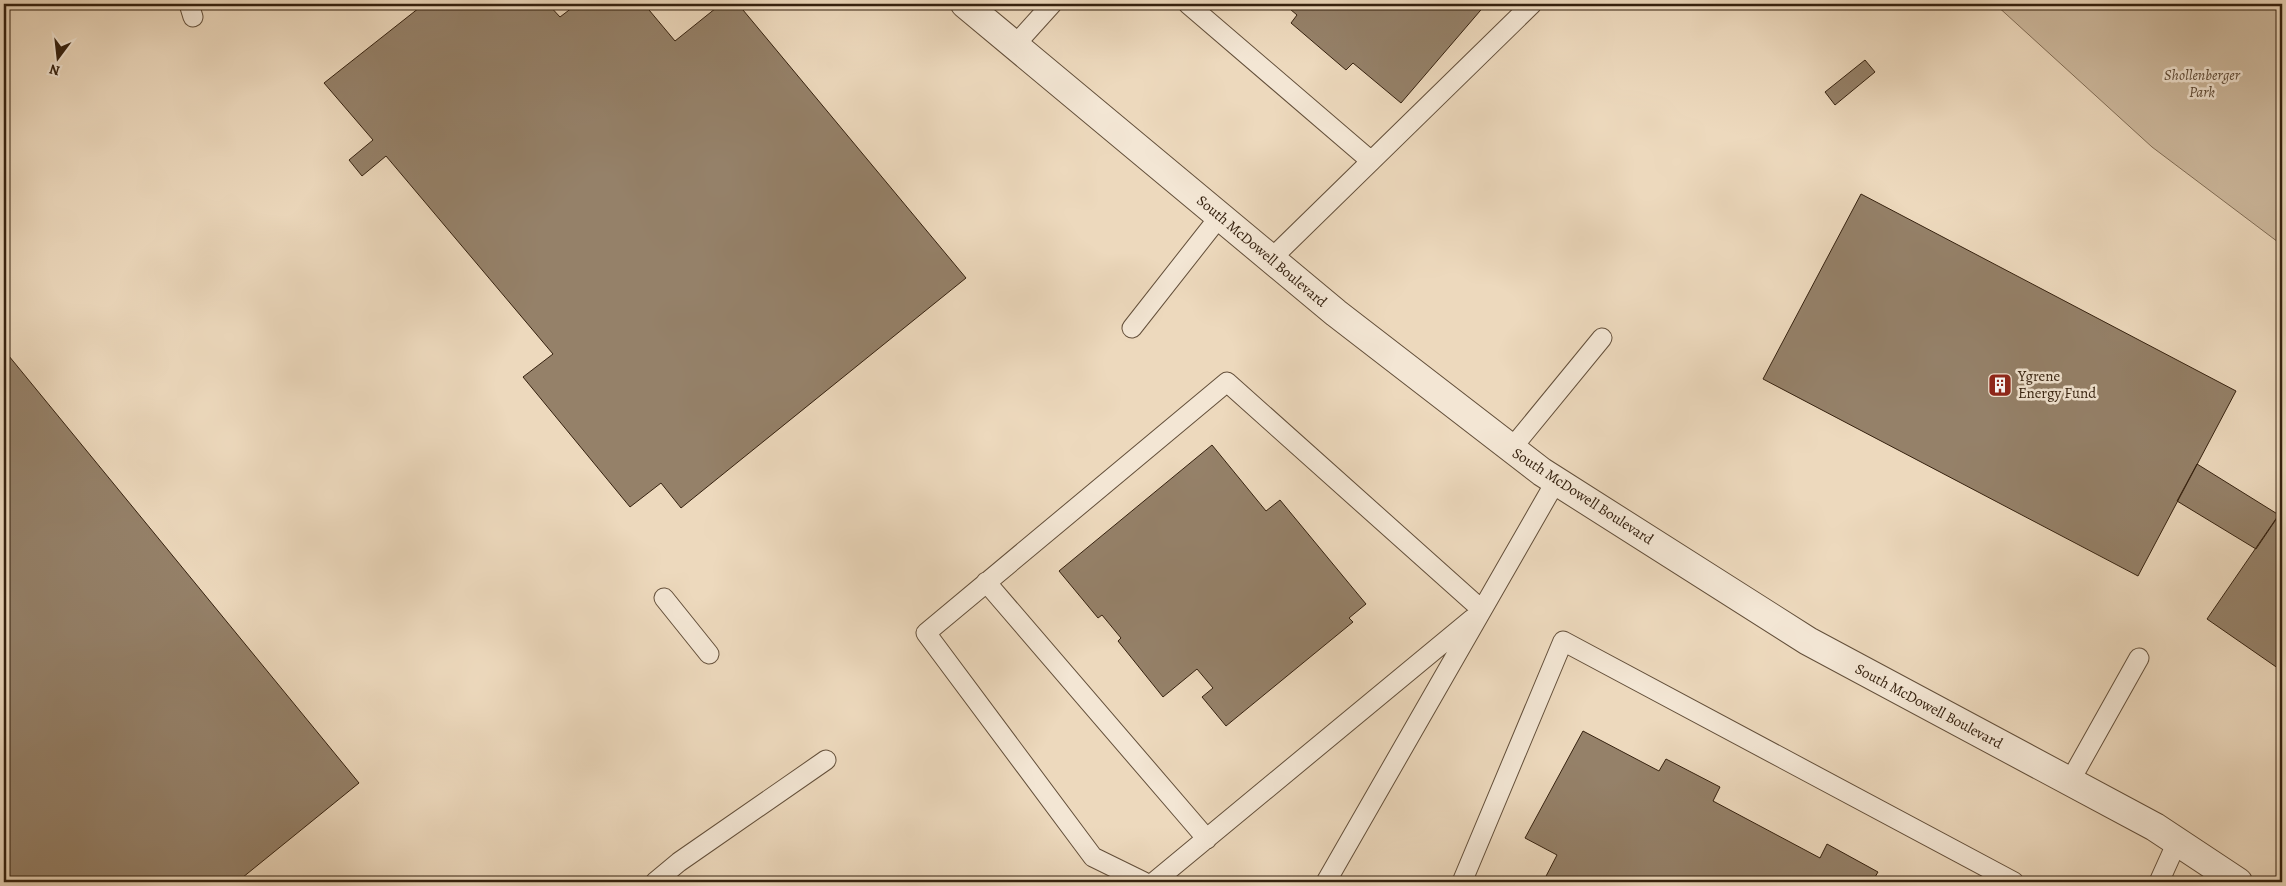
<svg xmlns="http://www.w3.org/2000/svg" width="2286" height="886" viewBox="0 0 2286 886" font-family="Alegreya,serif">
<rect width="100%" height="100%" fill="#edd9bd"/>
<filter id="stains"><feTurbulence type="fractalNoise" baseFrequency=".004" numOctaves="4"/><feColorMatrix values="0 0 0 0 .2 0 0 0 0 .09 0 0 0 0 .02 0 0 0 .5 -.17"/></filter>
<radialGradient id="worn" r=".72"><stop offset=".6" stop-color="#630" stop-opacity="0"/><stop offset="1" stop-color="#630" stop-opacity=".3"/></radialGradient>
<!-- green -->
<path fill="#ceba9f" stroke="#826e57" d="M1995,4H2282V245L2152,147Z"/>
<!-- building -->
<path fill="#958169" stroke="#35210f" d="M424,4H548L560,17L577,4H644L675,41L721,4H738L966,278L681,508L661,483L630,507L523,377L553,354L386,156L362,176L349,160L373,140L324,83Z
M1284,4H1486L1401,103L1353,63L1346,70L1291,23L1297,15Z
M1865,60L1875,72L1835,105L1825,92Z
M1861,194L2236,391L2138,576L1763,379Z
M4,350L359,783L237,882H4Z
M1212,445L1266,511L1280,500L1366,604L1349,618L1353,622L1226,726L1202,697L1213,688L1197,669L1163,697L1118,641L1121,638L1102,615L1098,618L1059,571Z
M2197,464L2279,515L2256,549L2177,501Z
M2282,510V671L2207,619Z
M1583,731L1659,771L1666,759L1720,787L1713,801L1820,858L1827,844L1878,872L1872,882H1543L1557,855L1525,838Z"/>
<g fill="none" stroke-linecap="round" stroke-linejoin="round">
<!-- lane casing -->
<g stroke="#634f3a" stroke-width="21">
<path id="lane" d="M189,4L193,17
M1188,4L1371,161
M1015,45L1052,4
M1271,259L1532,4
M1132,328L1220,216
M1511,449L1602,338
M986,582L1207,839
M664,598L709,654
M2070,781L2139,658
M655,882L679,862L826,760
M1144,882L1093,857L926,633L1227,382L1482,610
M1154,882L1472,619
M1326,882L1556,481
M1462,882L1563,641L2014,882
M2159,882L2177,842"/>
</g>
<!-- street casing -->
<g stroke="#634f3a" stroke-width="30">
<path id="street" d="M965,4L1336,313L1542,472L1808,641L2155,827L2238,882"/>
</g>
<!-- lane -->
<use href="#lane" stroke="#f3e6d4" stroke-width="19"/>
<!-- street -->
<use href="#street" stroke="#f3e6d4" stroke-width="28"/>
</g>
<!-- icons -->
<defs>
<g id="building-square" transform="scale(1.25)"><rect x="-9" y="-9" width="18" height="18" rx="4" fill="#8f2418" stroke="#f3e6d4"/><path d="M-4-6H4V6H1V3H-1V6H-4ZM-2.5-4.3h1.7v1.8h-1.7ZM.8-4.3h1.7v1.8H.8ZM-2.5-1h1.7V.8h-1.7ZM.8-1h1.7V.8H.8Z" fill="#fff"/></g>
</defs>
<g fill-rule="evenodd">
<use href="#building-square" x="2000" y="385"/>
</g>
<g text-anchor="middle" stroke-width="5" stroke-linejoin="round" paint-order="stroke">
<!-- park labels -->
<g font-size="15" font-style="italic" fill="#5b4733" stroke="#f3e6d4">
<text x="2202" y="80">Shollenberger<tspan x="2202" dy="17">Park</tspan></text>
</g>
<!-- street labels -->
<g font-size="15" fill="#35210f" stroke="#f3e6d4">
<text transform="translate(1262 251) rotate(40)" y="5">South McDowell Boulevard</text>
<text transform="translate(1583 496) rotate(33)" y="5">South McDowell Boulevard</text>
<text transform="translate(1929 706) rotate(28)" y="5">South McDowell Boulevard</text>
</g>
<!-- poi labels -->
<g font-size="15" fill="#35210f" stroke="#f3e6d4" text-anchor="start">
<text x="2018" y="381">Ygrene<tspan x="2018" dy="17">Energy Fund</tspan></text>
</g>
</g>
<!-- margin -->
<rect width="2286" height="886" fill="none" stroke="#edd9bd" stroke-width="20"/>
<rect x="5" y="5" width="2276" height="876" fill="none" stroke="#35210f" stroke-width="2.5"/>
<rect x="10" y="10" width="2266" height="866" fill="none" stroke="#35210f"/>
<!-- north arrow -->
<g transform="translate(58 58) rotate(195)" stroke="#f3e6d4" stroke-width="4" paint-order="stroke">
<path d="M0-4L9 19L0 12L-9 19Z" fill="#35210f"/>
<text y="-8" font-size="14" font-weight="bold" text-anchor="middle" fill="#35210f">N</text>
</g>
<rect width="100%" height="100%" filter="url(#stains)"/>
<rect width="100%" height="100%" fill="url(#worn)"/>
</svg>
